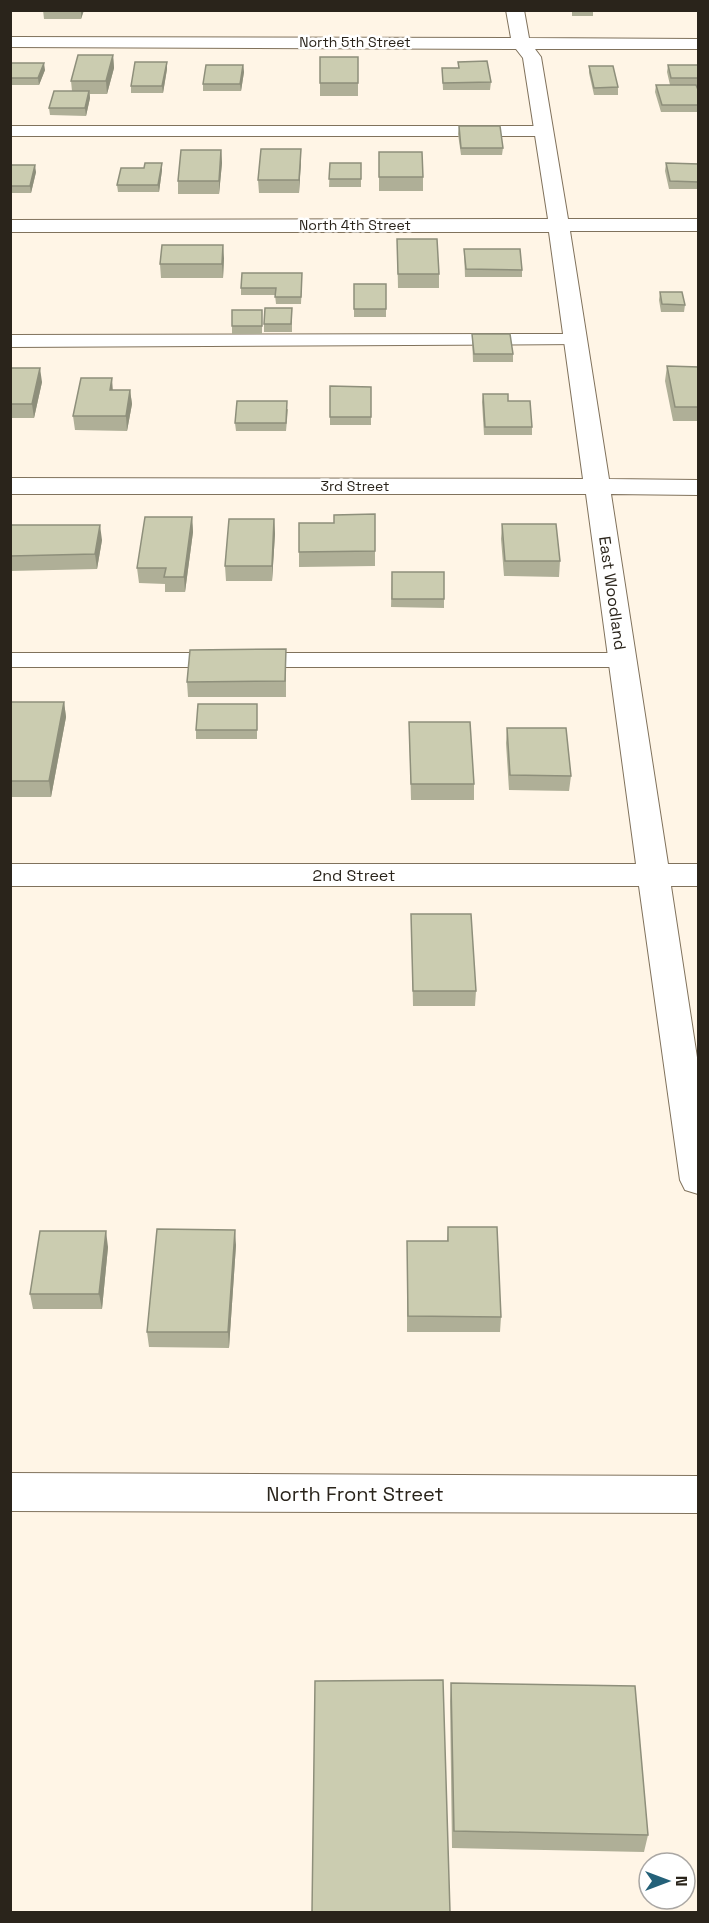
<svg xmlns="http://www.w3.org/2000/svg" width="709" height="1923" viewBox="0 0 709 1923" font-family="'Space Grotesk',sans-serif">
<rect width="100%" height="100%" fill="#fff5e6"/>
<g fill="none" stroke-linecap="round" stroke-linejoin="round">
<!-- service casing -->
<g stroke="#80725c" stroke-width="2">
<path id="service" d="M10,126H544L552,131L544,136H10Z
M576,334L583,336L585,340L583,344L10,347V335Z
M10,653H623L631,655L634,660L631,665L623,667H10Z"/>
</g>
<!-- minor casing -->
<g stroke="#80725c" stroke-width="2">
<path id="minor" d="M506,10H524L529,38L698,39V49H535L541,57L568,219H698V231H570L609,479L698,480V495L611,494L668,864H698V886H671L698,1064V1194L685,1190L680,1180L639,886H10V864H636L586,494H10V478L583,479L549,232H10V220L548,219L523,58L516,49L10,47V37L511,38Z
M10,1473L698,1476V1513L10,1511Z"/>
</g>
<!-- service -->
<use href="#service" fill="#fff" fill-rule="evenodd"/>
<!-- minor -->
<use href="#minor" fill="#fff" fill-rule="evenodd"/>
</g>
<!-- wall -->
<path fill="#afaf97" d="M43,10H84L81,19H44Z
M572,10H608V12H593V16H572Z
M113,55L114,68L107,94H90V98L86,116L50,115L49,108L72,91L71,81Z
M320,57H358V96H320Z
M167,62V69L163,93H131V86Z
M458,62L491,82L490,90H443L442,68H458Z
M10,63L45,70L39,85H10Z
M243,65L244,72L241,91H203V84Z
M668,65L699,67V85H696L699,92V112H661L655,92L656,85H670L667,72Z
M589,66L618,87V95H594L589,73Z
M459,126L503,148L502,155H461L458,134Z
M301,149L299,193H259L258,180Z
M221,150L222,163L219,194H178V181Z
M379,152L423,177V191H379Z
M330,163H361V187H329Z
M666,163L699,164V189H669L665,171Z
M10,165L36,172L31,193H10Z
M162,170L159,192H118L117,185Z
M397,239L439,274V288H398Z
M464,249L522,270V277H465Z
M224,258L223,278H161L160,264Z
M302,281L301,304H276L275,295H241V288Z
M354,284H386V317H354Z
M660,292L685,305L684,312H661L659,300Z
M292,308V332H264V324Z
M262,310V334H232V326Z
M472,334L513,354V362H473Z
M667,366L699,367V421H673L665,381Z
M10,368L42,382L34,418H10Z
M330,386L371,387V425H330Z
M113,390H130L132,404L127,431L75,430L73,416Z
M483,394L508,401L532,427V435H484L482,402Z
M288,409L286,431H236L235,423Z
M375,514V566L299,567V552L334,523Z
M192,517L193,532L185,592H165V584L139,583L137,568Z
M274,519L275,534L272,581H226L225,566Z
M502,524L560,561L559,577L504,576L501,539Z
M10,525L102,540L97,569L10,571Z
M392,572L444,599V608L391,607Z
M286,665V697H188L187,682Z
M10,702H64L66,717L51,797H10Z
M257,704V739H196V730Z
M409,722L474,784V800H411Z
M507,728L571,776L569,791L509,790L506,743Z
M411,914L476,991L475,1006H413Z
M448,1227L501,1317L500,1332H407V1241H447Z
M236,1245L229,1348L149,1347L147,1332Z
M108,1247L102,1309H33L30,1294Z
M451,1683L648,1835L644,1852L452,1848L450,1701Z"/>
<!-- shaded-wall -->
<path fill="#8e8f7b" d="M81,10H84L81,19Z
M113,55L114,68L107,94L106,81Z
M167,62V69L163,93L162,86Z
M44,63L45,70L39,85L38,78Z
M243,65L244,72L241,91L240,84Z
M89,91L90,98L86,116L85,108Z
M301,149V163L299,193V180Z
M221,150L222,163L219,194V181Z
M162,163V170L159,192L158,185Z
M35,165L36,172L31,193L30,186Z
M223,245L224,258L223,278L222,264Z
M40,368L42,382L34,418L32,404Z
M112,378L113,393L110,390Z
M130,390L132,404L127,431L126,416Z
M192,517L193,532L185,592L184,577Z
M274,519L275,534L272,581V566Z
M100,525L102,540L97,569L95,554Z
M64,702L66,717L51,797L49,781Z
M235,1230L236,1245L229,1348L228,1332Z
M106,1231L108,1247L102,1309L99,1294Z"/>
<!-- building -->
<path fill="#cbccb0" stroke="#8e8f7b" stroke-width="1.5" d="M78,55H113L106,81H71Z
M320,57H358V83H320Z
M487,61L491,82L443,83L442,68H459L458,62Z
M135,62H167L162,86H131Z
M10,63H44L38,78H10Z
M206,65H243L240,84H203Z
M668,65H698L699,78H671Z
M589,66H613L618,87L594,88Z
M656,85H696L699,92V105H662Z
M54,91H89L85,108H49Z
M459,126H500L503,148H461Z
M261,149H301L299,180H258Z
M181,150H221L219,181H178Z
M379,152H422L423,177H379Z
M145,163H162L158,185H117L121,168H144Z
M330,163H361V179H329Z
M666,163L699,164V182L670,181Z
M10,165H35L30,186H10Z
M397,239H437L439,274H398Z
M162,245H223L222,264H160Z
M464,249H520L522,270L466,269Z
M242,273H302L301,297H275L276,288H241Z
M354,284H386V309H354Z
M660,292H682L685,305L662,304Z
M265,308H292L291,324H264Z
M232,310H262V326H232Z
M472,334H510L513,354H474Z
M667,366L699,367V407H675Z
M10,368H40L32,404H10Z
M81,378H112L110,390H130L126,416H73Z
M330,386L371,387V417H330Z
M483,394H508V401H530L532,427H485Z
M237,401H287L286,423H235Z
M375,514V551L299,552V523H334V515Z
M145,517H192L184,577H164L166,568H137Z
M229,519H274L272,566H225Z
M502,524H556L560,561H505Z
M10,525H100L95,554L10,556Z
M392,572H444V599H392Z
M286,649L285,681L187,682L190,650Z
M10,702H64L49,781H10Z
M198,704H257V730H196Z
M409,722H470L474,784H411Z
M507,728H566L571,776L510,775Z
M411,914H471L476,991H413Z
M448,1227H497L501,1317L408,1316L407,1241H448Z
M157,1229L235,1230L228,1332H147Z
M40,1231H106L99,1294H30Z
M443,1680L450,1912H312L315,1681Z
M451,1683L635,1686L648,1835L454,1831Z"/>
<g text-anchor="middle" stroke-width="5" stroke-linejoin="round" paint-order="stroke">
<!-- far-street labels -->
<g font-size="14" fill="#2a241b" stroke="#fff">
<text x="355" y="47">North 5th Street</text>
<text x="355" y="230">North 4th Street</text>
<text x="355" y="491">3rd Street</text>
</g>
<!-- street labels -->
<g font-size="16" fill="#2a241b" stroke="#fff">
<text transform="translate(613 593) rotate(82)" y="6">East Woodland</text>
<text x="354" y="881">2nd Street</text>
</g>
<!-- near-street labels -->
<g font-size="20" fill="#2a241b" stroke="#fff">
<text x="355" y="1501">North Front Street</text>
</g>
</g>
<!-- border -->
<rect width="709" height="1923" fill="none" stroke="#2a241b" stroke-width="24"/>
<!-- north arrow -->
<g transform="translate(667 1881) rotate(90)"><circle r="28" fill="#ffffff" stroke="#aaa7a4" stroke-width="1.5"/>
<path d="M0-4.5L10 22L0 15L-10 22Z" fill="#246179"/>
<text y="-9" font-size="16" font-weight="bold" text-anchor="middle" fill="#2a241b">N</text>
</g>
</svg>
